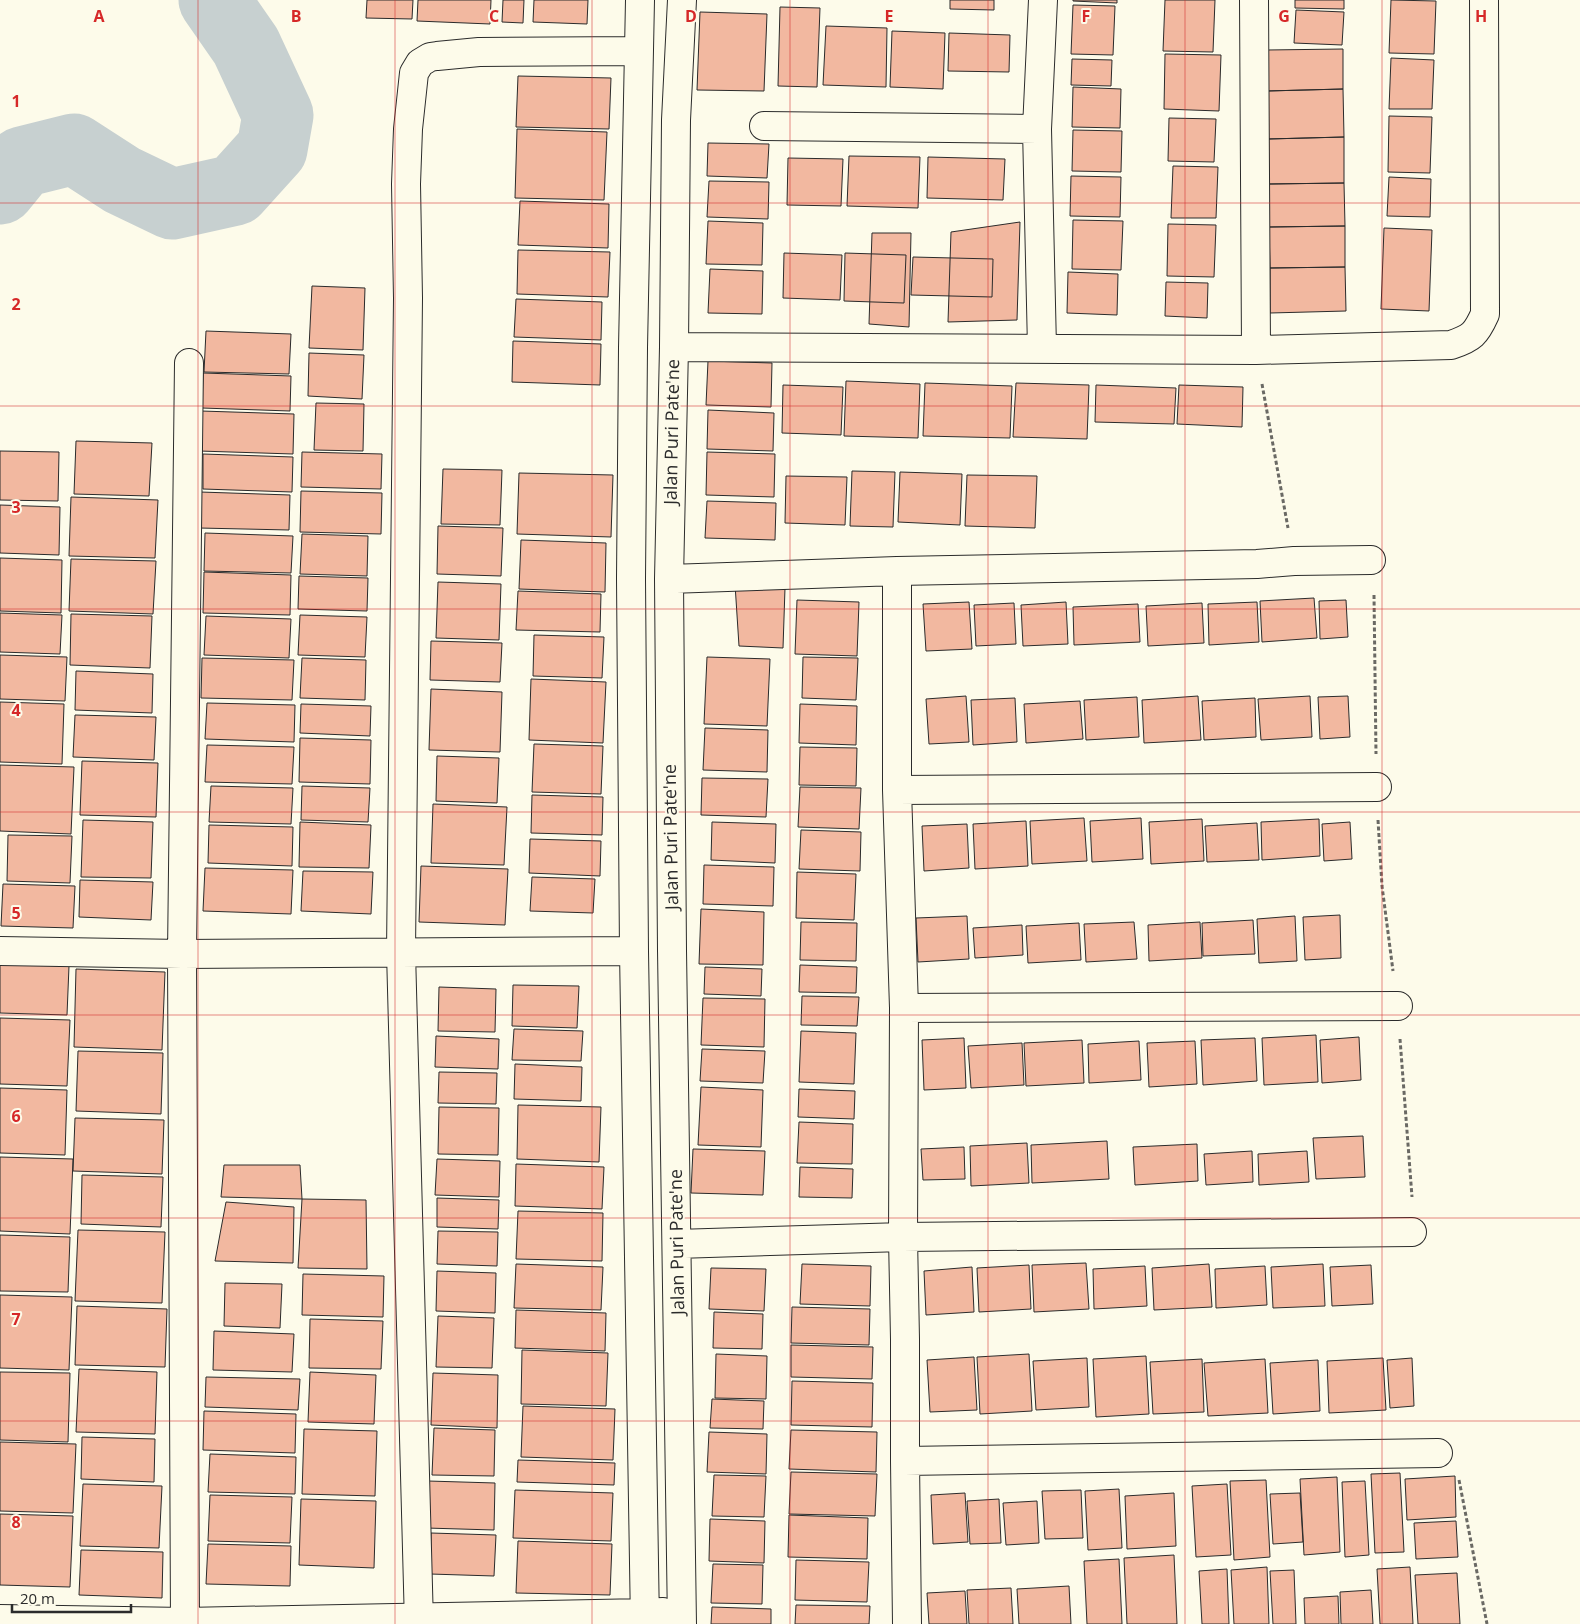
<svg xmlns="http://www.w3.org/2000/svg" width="1580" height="1624" viewBox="0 0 1580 1624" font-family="'Open Sans',sans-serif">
<rect width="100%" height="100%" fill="#fdfbea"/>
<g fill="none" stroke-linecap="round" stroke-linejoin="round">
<!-- river -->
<path stroke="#c7d0d0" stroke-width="71" d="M0,189L22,162L74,149L122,180L172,204L235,190L272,149L278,115L246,46L214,0"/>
</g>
<!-- building -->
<path fill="#f2b8a0" stroke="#2b2b2b" d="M367,0H413L412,19L366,18Z
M418,0H491L490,24L417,21Z
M503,0H524L523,23L502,22Z
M534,0H588L587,24L533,22Z
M950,0H994V10L950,9Z
M1073,0H1117V3L1073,1Z
M1165,0H1215L1213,52L1163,51Z
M1295,0H1344V9L1295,8Z
M1391,0L1436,1L1434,54L1389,53Z
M1073,5L1115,6L1113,55L1071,54Z
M780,7L820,8L817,87L778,86Z
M1296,10L1344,12L1342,45L1294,43Z
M700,12L767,14L764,91L697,90Z
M826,26L887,28L886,87L823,85Z
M892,31L945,33L943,89L890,87Z
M949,33L1010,35L1009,72L948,71Z
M1343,49V89L1267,91V50Z
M1165,54L1221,55L1219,111L1164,109Z
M1391,58L1434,60L1432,109H1389Z
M1072,59L1112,60L1111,86L1071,85Z
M518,76L611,78L609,129L516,127Z
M1073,87L1121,89L1120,128L1072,127Z
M1343,89L1344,137L1268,139L1267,91Z
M1389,116L1432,117L1430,173L1388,172Z
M1169,118L1216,119L1214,162L1168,161Z
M517,129L607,132L604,200L515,198Z
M1073,130L1122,131L1121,172L1072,171Z
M1344,137V183L1269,184L1268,139Z
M708,143L769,144L767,178L707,176Z
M849,156L920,157L918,208L847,206Z
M928,157L1005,159L1003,200L927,198Z
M788,158L843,159L841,206L787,205Z
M1173,166L1218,167L1216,218H1171Z
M1071,176L1121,177L1120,217L1070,216Z
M1389,177L1431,179L1430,217L1387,216Z
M709,181L769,182L768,219L707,217Z
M1344,183L1345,226L1269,227V184Z
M520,201L609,204L608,248L518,245Z
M1073,220L1123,221L1121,270L1072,269Z
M708,221L763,223L762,265L706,264Z
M1020,222L1017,320L948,322L951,232Z
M1168,224L1216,225L1214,277L1167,276Z
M1345,226V267L1270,268L1269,227Z
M1384,228L1432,230L1429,311L1381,309Z
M872,233H911L909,327L869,324Z
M518,250L610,252L608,297L517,294Z
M784,253L842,255L840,300L783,298Z
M845,253L906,255L904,303L844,301Z
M913,257L993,259L992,297L911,295Z
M1345,267L1346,311L1270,313V268Z
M710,269L763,271L762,314L708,313Z
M1068,272L1118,274L1117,315L1067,313Z
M1166,282L1208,283L1207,318L1165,316Z
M312,286L365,288L363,350L309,348Z
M516,299L602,302L601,340L514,337Z
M206,331L291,334L289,374L204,372Z
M513,341L601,344L600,385L512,382Z
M309,353L364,355L362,399L308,396Z
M708,361L772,363L771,407L706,405Z
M203,373L291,376L290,411L202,408Z
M846,381L920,384L918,438L844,436Z
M925,383L1012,386L1010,438L923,436Z
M1016,383L1089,385L1087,439L1013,437Z
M783,385L843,387L841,435L782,433Z
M1096,385L1176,388L1174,424L1095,422Z
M1179,385L1243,387L1242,427L1177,424Z
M316,403L364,404L363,451L314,450Z
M708,410L774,413L773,451L707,449Z
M201,411L294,414L293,454L199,451Z
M76,441L152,443L149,496L74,494Z
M0,451L59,452L58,501L0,500Z
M302,452L382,454L381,489L301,487Z
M707,452L775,454L774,497L706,495Z
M203,454L293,457L292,492L203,489Z
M443,469L502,470L500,525L441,524Z
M852,471L895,472L893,527L850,526Z
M900,472L962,474L960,525L898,522Z
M519,473L613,475L611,537L517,534Z
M967,475L1037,476L1035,528L965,526Z
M786,476L847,477L845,525L785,523Z
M301,491L382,493L381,534L300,532Z
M200,492L290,495L289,530L199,528Z
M71,497L158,500L155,558L69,556Z
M707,501L776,503L775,540L705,538Z
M0,505L60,507L59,555L0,553Z
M438,526L503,528L501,576L437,574Z
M205,533L293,536L291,573L204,571Z
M302,534L368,536L367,576L300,574Z
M521,540L606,543L605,592L519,589Z
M0,558L62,560L61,613L0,611Z
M71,559L156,561L153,614L69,611Z
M204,572L291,575L290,615L203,613Z
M299,576L368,578L367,611L298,609Z
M438,582L501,584L499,640L436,638Z
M735,584L785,588L783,648L739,646Z
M518,591L601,594L600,632L516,630Z
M1314,598L1317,638L1262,642L1260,601Z
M797,600L859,602L857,656L795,654Z
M1346,600L1348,637L1320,639L1319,601Z
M969,602L972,649L926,651L923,604Z
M1066,602L1068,644L1023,646L1021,605Z
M1257,602L1259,642L1209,645L1208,604Z
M1014,603L1016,644L976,646L974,605Z
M1202,603L1204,643L1148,646L1146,606Z
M1138,604L1140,642L1074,645L1073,607Z
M0,613L62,615L60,654L0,652Z
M71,614L152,616L150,668L70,665Z
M300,615L367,617L365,657L298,655Z
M206,616L291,619L289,658L204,655Z
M534,635L604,637L602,678L533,676Z
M431,641L502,643L500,682L430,680Z
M0,655L67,657L65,701L0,699Z
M707,657L770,659L767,726L704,724Z
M803,657L858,658L856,700L802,698Z
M202,658L294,660L292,700L201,698Z
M302,658L366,660L365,700L300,698Z
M76,671L153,674L152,713L75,710Z
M531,679L606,682L603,743L529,740Z
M431,689L502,692L500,752L429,750Z
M966,696L969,742L929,744L926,699Z
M1198,696L1201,740L1144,743L1142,700Z
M1310,696L1312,737L1261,740L1258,699Z
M1348,696L1350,737L1320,739L1318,697Z
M1137,697L1139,737L1086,740L1084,700Z
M1015,698L1017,742L973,745L971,700Z
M1255,698L1256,737L1204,740L1202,701Z
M1080,701L1083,739L1026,743L1024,704Z
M0,702L64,704L62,764L0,762Z
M207,703L295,705L294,742L205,739Z
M301,704L371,706L370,736L300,733Z
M800,704L857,706L856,745L799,743Z
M75,715L156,717L154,760L73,757Z
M705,728L768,730L767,772L703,770Z
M300,738L371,740L370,784L299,782Z
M534,744L603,746L601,794L532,792Z
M207,745L294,747L292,784L205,782Z
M800,747L857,748L856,786L799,785Z
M437,756L499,758L497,803L436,801Z
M82,761L158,763L156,817L80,815Z
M0,765L74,767L71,834L0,831Z
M702,778L768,779L766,817L701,815Z
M211,786L293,788L291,824L209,822Z
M302,786L370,788L368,822L301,820Z
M800,787L861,788L859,829L798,827Z
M532,795L603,797L602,835L531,833Z
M433,804L507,807L504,865L431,863Z
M1084,818L1087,861L1032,864L1030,821Z
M1141,818L1143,859L1092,862L1090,821Z
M1202,819L1204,861L1151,864L1149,822Z
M1319,819L1320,856L1262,860L1261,822Z
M83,820L153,822L151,878L81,877Z
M1026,821L1028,866L975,869L973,824Z
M300,822L371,825L369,868L299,867Z
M712,822L776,824L775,863L711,860Z
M1350,822L1352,859L1324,861L1322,824Z
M1257,823L1259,860L1207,862L1205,826Z
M967,824L969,868L924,871L922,826Z
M209,825L293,827L292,866L208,863Z
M801,830L861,832L860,871L799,869Z
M8,835L72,836L70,883L7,881Z
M530,839L601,841L600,876L529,873Z
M704,865L774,867L773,906L703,904Z
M421,866L508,869L505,925L419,922Z
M205,868L293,870L291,914L203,911Z
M303,871L373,872L371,914L301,911Z
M797,872L856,874L854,920L796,918Z
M532,877L595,879L593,913L530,911Z
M80,880L153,882L151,920L79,917Z
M3,884L75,886L73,928L1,926Z
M701,909L764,912L763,965L699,964Z
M1340,915L1341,958L1305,960L1303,917Z
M967,916L969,959L918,962L916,918Z
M1295,916L1297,961L1259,963L1257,919Z
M1253,920L1255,954L1203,956L1202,923Z
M801,922L857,923L856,961L800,960Z
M1134,922L1137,959L1086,962L1084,924Z
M1200,922L1202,958L1149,961L1148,925Z
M1079,923L1081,960L1028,963L1026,926Z
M1022,925L1023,955L975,958L973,928Z
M0,964L69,966L67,1015L0,1013Z
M800,965L857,967L856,993L799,992Z
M705,967L762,969L761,996L704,994Z
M76,969L165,972L162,1050L74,1047Z
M513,985L579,986L577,1028L512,1026Z
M439,987L496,989L495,1032L438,1031Z
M802,996L859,997L857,1026L801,1025Z
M703,998L765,999L764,1047L701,1045Z
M0,1018L70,1020L67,1086L0,1084Z
M514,1029L583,1031L581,1061L512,1060Z
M801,1031L856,1033L854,1084L799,1082Z
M1316,1035L1318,1082L1264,1085L1262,1038Z
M436,1036L499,1039L498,1069L435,1067Z
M1359,1037L1361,1080L1322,1083L1320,1040Z
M964,1038L966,1088L924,1090L922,1040Z
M1255,1038L1257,1081L1203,1085L1201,1040Z
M1082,1040L1084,1083L1026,1086L1024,1043Z
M1139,1041L1141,1080L1089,1083L1088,1044Z
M1195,1041L1197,1084L1149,1087L1147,1043Z
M1022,1043L1024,1085L971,1088L968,1046Z
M702,1049L765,1051L763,1083L700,1081Z
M78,1051L163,1053L161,1114L76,1111Z
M515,1064L582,1067L581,1101L514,1099Z
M439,1072L497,1073L496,1104L438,1103Z
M701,1087L763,1090L761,1147L698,1145Z
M0,1088L67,1090L65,1155L0,1153Z
M799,1089L855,1091L854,1119L798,1117Z
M518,1105L601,1107L599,1162L517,1159Z
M439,1107L499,1108L498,1155L438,1154Z
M75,1118L164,1120L162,1174L73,1171Z
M799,1122L853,1124L852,1164L797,1163Z
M1363,1136L1365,1177L1316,1179L1313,1138Z
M1107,1141L1109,1179L1032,1183L1031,1145Z
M1027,1143L1029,1183L971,1186L970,1146Z
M1197,1144L1198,1181L1135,1185L1133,1147Z
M964,1147L965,1179L923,1180L921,1149Z
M693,1149L765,1151L763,1195L691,1193Z
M1252,1151L1253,1182L1206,1185L1204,1154Z
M1307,1151L1309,1182L1259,1185L1258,1154Z
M0,1157L73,1159L70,1234L0,1231Z
M437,1159L500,1161L499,1197L435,1195Z
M516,1164L604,1167L602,1209L515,1206Z
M224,1165H300L302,1199L221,1197Z
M800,1167L853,1169L852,1198L799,1197Z
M82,1175L163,1177L161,1227L81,1224Z
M437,1198L499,1200L498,1229L437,1227Z
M302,1199L366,1200L367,1269L298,1268Z
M226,1202L294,1207L293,1263L215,1261Z
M518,1211L603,1213L602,1261L516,1259Z
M78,1230L165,1232L162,1303L75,1301Z
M438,1231L498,1232L497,1266L437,1264Z
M0,1235L70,1237L68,1292L0,1291Z
M1086,1263L1089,1309L1034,1312L1032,1265Z
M516,1264L603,1267L601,1310L514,1308Z
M802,1264L871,1266L870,1306L800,1304Z
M1209,1264L1212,1307L1154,1310L1152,1268Z
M1323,1264L1325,1306L1273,1308L1271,1267Z
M1029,1265L1031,1309L979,1312L977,1268Z
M1371,1265L1373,1304L1332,1306L1330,1267Z
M1145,1266L1147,1306L1094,1309L1093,1269Z
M1265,1266L1267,1305L1216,1308L1215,1269Z
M972,1267L974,1312L926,1315L924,1271Z
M711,1268L766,1269L764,1311L709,1309Z
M437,1271L496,1273L495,1313L436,1311Z
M303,1274L384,1276L383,1317L302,1315Z
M225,1283L282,1284L280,1328L224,1326Z
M0,1295L72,1297L69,1370L0,1368Z
M77,1306L167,1309L165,1367L75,1365Z
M792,1307L870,1309L869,1345L791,1343Z
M516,1310L606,1313L605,1351L515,1348Z
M714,1312L763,1314L762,1349L713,1348Z
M438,1316L494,1318L492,1368L436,1367Z
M310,1319L383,1321L381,1369L309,1368Z
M214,1331L294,1334L292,1372L213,1370Z
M791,1345L873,1347L872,1379L791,1377Z
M522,1350L608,1353L606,1406L521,1404Z
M716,1354L767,1356L766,1399L715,1398Z
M1029,1354L1032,1411L980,1414L977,1357Z
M1146,1356L1149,1414L1096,1417L1093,1359Z
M974,1357L977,1410L930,1412L927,1360Z
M1087,1358L1089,1407L1036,1410L1033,1361Z
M1383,1358L1386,1410L1329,1413L1327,1361Z
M1412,1358L1414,1406L1390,1408L1387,1360Z
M1202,1359L1204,1412L1153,1414L1150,1362Z
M1265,1359L1268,1413L1208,1416L1204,1363Z
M1318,1360L1320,1411L1273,1414L1270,1363Z
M79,1369L157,1372L155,1434L76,1432Z
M0,1372L70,1373L68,1442L0,1440Z
M310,1372L376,1375L374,1424L308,1422Z
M433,1373L498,1375L497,1428L431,1425Z
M206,1377L300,1379L298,1410L205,1407Z
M792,1381L873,1383L872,1427L791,1425Z
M712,1399L764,1401L763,1429L710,1428Z
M523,1406L615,1409L613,1460L521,1457Z
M204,1411L296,1414L295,1453L203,1450Z
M434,1428L495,1430L494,1476L432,1475Z
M304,1429L377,1431L375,1496L302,1494Z
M791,1430L877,1432L876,1472L789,1469Z
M709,1432L767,1434L766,1474L707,1472Z
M82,1437L155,1439L154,1482L81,1479Z
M0,1442L76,1444L73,1513L0,1511Z
M210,1454L296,1457L295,1494L208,1492Z
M518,1460L615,1463L614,1485L517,1482Z
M791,1472L877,1474L875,1516L789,1514Z
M1400,1473L1404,1552L1375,1553L1371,1474Z
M714,1475L766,1476L764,1517L712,1516Z
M1455,1476L1456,1517L1407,1520L1405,1479Z
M1337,1477L1340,1552L1304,1555L1300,1479Z
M1266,1480L1270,1557L1234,1560L1230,1481Z
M428,1481L495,1483L494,1530L426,1528Z
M1365,1481L1369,1555L1345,1557L1342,1482Z
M83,1484L162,1486L159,1548L80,1546Z
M1227,1484L1231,1555L1196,1557L1192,1486Z
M1119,1489L1122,1548L1088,1550L1085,1491Z
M515,1490L613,1493L611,1541L513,1538Z
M1081,1490L1083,1538L1045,1539L1042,1491Z
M965,1493L968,1542L933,1544L931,1495Z
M1174,1493L1176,1546L1127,1549L1125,1496Z
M1300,1493L1303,1542L1273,1544L1270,1494Z
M210,1495L292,1497L290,1543L208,1541Z
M301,1499L376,1501L374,1568L299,1565Z
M999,1499L1001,1543L970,1544L967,1501Z
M1037,1501L1039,1543L1006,1545L1003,1503Z
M0,1514L73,1516L70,1587L0,1585Z
M789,1515L868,1518L867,1559L788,1557Z
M710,1519L765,1521L764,1563L709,1561Z
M1456,1521L1458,1557L1416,1559L1414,1523Z
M431,1533L496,1535L494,1576L430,1574Z
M518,1541L612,1544L610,1595L516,1593Z
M208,1544L291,1546L290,1586L206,1584Z
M81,1550L163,1552L162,1598L79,1595Z
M1174,1555L1177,1624H1127L1124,1558Z
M1119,1559L1122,1624H1087L1084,1561Z
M796,1560L869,1562L867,1602L795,1600Z
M713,1564L763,1565L762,1604L711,1603Z
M1267,1567L1269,1624H1234L1231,1570Z
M1410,1567L1413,1624H1380L1377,1569Z
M1227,1569L1229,1624H1202L1199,1571Z
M1294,1570L1296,1624H1273L1270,1571Z
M1457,1573L1460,1624H1418L1415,1575Z
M1069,1586L1071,1624H1019L1017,1589Z
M1011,1588L1013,1624H969L967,1590Z
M1371,1590L1373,1624H1341L1340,1592Z
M965,1591L967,1624H929L927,1593Z
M1338,1596L1339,1624H1305L1304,1598Z
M796,1605L870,1606L869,1624H795Z
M712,1607L771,1609V1624H711Z"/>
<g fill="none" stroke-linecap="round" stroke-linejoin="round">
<!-- minor casing -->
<g stroke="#2b2b2b" stroke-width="30">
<path id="minor" d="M640,0L633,348L631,579L634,951L645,1624
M682,0L676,120L674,347L669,579L672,950L682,1624
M1254,0L1256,350
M764,126L1037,129
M674,347L1256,350L1451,345C1472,338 1476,334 1485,314L1484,0
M1042,348L1037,129L1043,0
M669,579L897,571
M897,790L1377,787
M0,951L182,954L634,951
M904,1008L1398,1006
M677,1244L903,1237L904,1008L897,790V571L1257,564L1294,561L1371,560
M905,1461L1438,1453
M0,1619L185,1622L645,1613L663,1612
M185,1624L182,954L189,363
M419,1624L401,952L408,298L406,184L408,129L414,73L420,63L430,57L437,56L479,52L638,51
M907,1624L905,1461V1339L903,1237L1412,1232"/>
</g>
<!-- path -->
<path stroke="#6a6964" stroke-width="3" stroke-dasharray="4 2.5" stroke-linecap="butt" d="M1262,384L1288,528
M1374,595L1376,754
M1378,820L1382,886L1393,971
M1400,1039L1412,1197
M1459,1480L1487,1624"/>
<!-- minor -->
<use href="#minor" stroke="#fdfbea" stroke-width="28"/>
</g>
<!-- grid -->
<path fill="none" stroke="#d62828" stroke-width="1" stroke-opacity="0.55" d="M198,0V1624M395,0V1624M592,0V1624M790,0V1624M988,0V1624M1185,0V1624M1382,0V1624M0,203H1580M0,406H1580M0,609H1580M0,812H1580M0,1015H1580M0,1218H1580M0,1421H1580"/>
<g text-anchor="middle" stroke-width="4" stroke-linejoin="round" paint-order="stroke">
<!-- street labels -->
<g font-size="18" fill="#2b2b2b" stroke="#fdfbea">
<text transform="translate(672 432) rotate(-89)" y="6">Jalan Puri Pate'ne</text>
<text transform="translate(671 837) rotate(-91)" y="6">Jalan Puri Pate'ne</text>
<text transform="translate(677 1242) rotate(-91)" y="6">Jalan Puri Pate'ne</text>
</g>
</g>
<g font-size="16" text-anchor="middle" font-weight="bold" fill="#d62828" stroke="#fdfbea" stroke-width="4" stroke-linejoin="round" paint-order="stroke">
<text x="99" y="22">A</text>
<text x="296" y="22">B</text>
<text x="494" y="22">C</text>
<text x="691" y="22">D</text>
<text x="889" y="22">E</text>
<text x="1086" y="22">F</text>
<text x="1284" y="22">G</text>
<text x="1481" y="22">H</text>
<text x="16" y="107">1</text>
<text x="16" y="310">2</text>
<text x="16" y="513">3</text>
<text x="16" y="716">4</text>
<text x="16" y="919">5</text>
<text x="16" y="1122">6</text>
<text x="16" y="1325">7</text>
<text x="16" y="1528">8</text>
</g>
<!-- scale -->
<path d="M12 1604v8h119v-8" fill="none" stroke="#2b2b2b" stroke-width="2.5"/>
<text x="20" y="1604" font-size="15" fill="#2b2b2b" stroke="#fdfbea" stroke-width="4" paint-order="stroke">20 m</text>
</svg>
